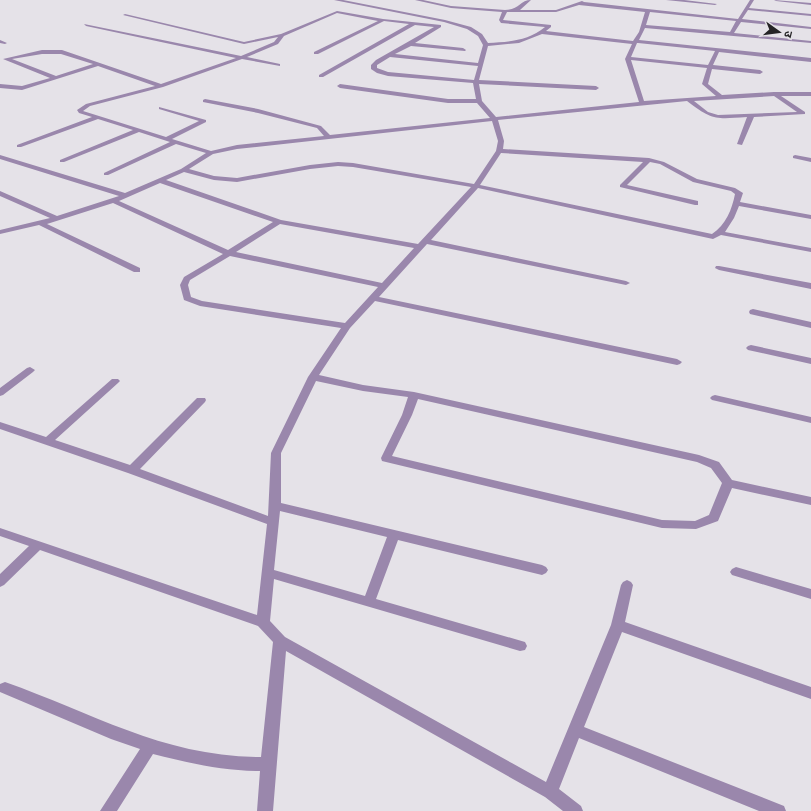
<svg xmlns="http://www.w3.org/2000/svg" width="811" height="811" viewBox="0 0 811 811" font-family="'DejaVu Sans','Noto Sans Devanagari',sans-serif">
<rect width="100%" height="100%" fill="#e5e2e8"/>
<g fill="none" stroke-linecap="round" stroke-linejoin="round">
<!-- street -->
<path fill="#9a87ac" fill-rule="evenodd" d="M334,0H343L445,20L471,27L482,34L488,43C508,42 528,41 545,27L501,23L499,20L502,12L451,8L415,0H423L451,6L505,10C519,10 520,0 531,0L520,10H556L582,1L584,2L738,19L750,0H754L749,8L811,14V16L748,10L742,19L811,27V29L741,22L734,33L811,41V43L645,28L639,40L811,58V62L719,52L713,65L760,70L763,72L760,74L712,69L708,84L722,95L774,92H811V96H781L805,112V114L754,117L742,145L737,144L747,117C716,119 713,121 687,101L498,120L504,141L503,149L649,158L664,162L697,179L735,188L743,193L740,202L811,215V219L739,206L734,218L725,232L811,248V252L721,235L713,239L478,188L431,240L626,281L630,283L626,285L427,244L379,297L677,359L682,362L680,364L677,365L375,301L350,328L319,375L363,385L414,392L699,455L719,462L732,480L811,497V505L732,488L718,521L696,529L662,528L386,462L382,461L381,458L402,415L408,397L363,391L316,381L281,453V503L542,565L546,567L548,570L546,573L542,575L398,540L376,599L525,642L527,646L525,650L520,651L274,579L270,621L285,637L546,782L611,625L621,585L623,582L627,580L631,582L633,585L625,622L811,687V699L622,632L584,727L784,806L786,811H759L579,738L559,789L581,806L583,811H563L545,797L286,651L273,811H257L260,771C223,771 189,763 153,754L117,811H100L140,749L111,739L0,692V684L5,682C93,713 164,757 261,757L273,642L258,626L40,550L4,585L0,587V574L29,546L0,536V528L257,615L267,524L128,473L0,429V422L46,437L112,379H118L120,381L118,383L55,440L130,465L197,398H205L206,400L205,402L140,469L268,516L271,453L308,377L341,328L200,306L184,300L180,285L184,277L223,254L113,203L47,224L140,268V272H134L39,225L0,234V230L50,218L0,196V191L57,216L119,196L0,159V155L125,193L181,169L206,153L176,144L108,175H104V173L170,142L139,132L64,162H60V160L133,130L98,119L21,147H17V145L92,117L79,113L77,110L86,104L155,86L98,66L22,90L0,88V84L22,86L50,78L3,59L42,50H62L161,84L236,58L86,26L84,24L241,56L274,42L278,37L244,44L123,15L125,14L244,42L281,34L337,11L383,19L441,25V27L415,43L463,48L466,50L465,51L411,46L395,54L478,63L483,45L478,36L467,29L444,22ZM579,5L645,12L639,32L633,41L546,31L551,27V25L503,20L507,12H556ZM650,12L736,21L730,32L646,25ZM337,13L378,21L314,52V54H318L384,21L409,24L319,75V77H323L415,25L434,27L376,60L371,65V69L377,73L388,76L473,83L476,99H448L340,84L337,86L340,88L448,103H477L490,118L330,135L321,126L258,109L205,99L203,100V102L258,113L317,128L324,136L237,145L211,151L172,139L206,122V120L159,107V109L199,121L166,137L83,111L90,106L163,87L242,59L280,66V64L247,57L278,44L284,36ZM542,34L632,44L625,59L639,102L496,117L482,101L479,84L596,90L599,88L596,86L479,80L488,46L519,43ZM637,43H638L715,51L708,65L631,57ZM42,54H61L93,64L56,76L12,59ZM390,57L478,66L474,80L388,72L377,68V65ZM631,60L707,68L702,84L716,96L644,101ZM774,96L797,112L718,115L708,112L694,101ZM492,121L498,141L496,151L474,184L353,163L338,162L310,165L237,178L214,176L189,169L213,154L237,149ZM501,153L643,162L620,185V187L695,205H698V201L627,185L650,162L660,164L693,182L731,191L735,194C732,209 726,225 712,234L480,185ZM338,166L353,167L471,187L418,244L281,220L166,180L184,172L214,180L237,182L310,169ZM160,183L273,222L228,250L119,201ZM280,224L414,248L382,283L236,252ZM230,256L378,287L345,323L202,301L191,297L188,285L190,280ZM418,399L697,462L711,468L722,483L709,515L695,521L662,520L392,456L412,415ZM280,511L387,537L365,596L274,570Z
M666,0H684L717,4L715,5Z
M774,0L811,3V5L776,1Z
M0,40L7,43L5,44L0,43Z
M795,155L811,158V162L793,158V156Z
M716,266H719L811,283V289L719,270L715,268Z
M753,309L811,322V328L750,314L749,312L750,310Z
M751,345L811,358V364L748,350L746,348L748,346Z
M30,367L35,370L33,372L3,395L0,396V388L27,368Z
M715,395L811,417V423L712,400L710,398L712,396Z
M736,567L811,589V599L732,575L730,572L732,569Z"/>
</g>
<!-- north arrow -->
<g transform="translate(779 32) rotate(104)" stroke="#e5e2e8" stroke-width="3" paint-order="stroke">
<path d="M0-3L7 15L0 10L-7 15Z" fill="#252426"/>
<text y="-6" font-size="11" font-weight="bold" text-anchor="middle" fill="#252426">उ</text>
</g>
</svg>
